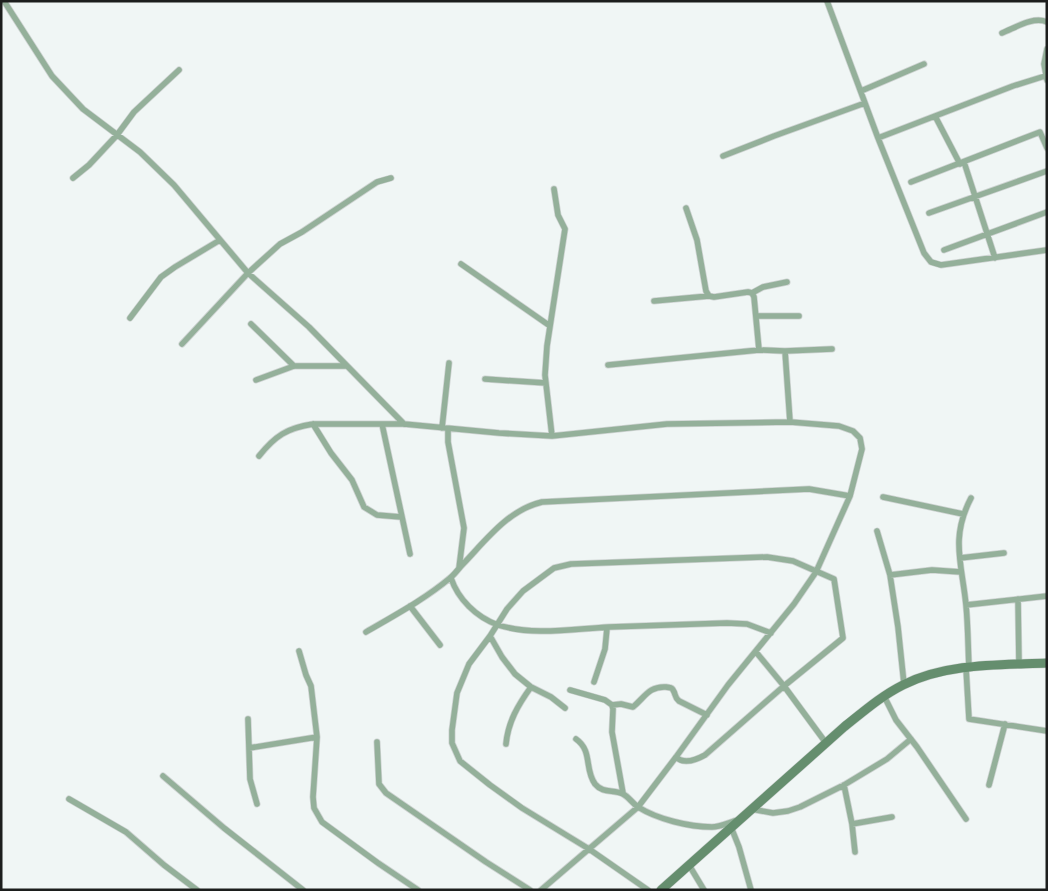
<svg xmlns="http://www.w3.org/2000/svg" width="1048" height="891" viewBox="0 0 1048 891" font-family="'Sofia Sans Condensed',sans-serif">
<rect width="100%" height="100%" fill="#f0f6f5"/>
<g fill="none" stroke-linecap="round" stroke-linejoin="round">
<!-- street casing -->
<g stroke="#ced3d2" stroke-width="7">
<path id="street" d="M4,1L52,76L83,109L140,152L174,185L248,273L309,327L404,424
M827,1L878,138L924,253L931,262L941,265L1047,250
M1002,33C1015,28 1033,16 1047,22
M1047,49L1044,64L1047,80
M861,91L924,64
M935,116L960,164
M878,138L1013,86L1045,76
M723,156L774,136L865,103
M964,162L995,258
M73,178L89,165L117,135L134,112L179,70
M911,182L1040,132L1047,148
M686,208L697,240L706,291L709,296L714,297L748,292L752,293L754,297L759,350
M929,213L1047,171
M944,250L1047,212
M461,264L550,326
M752,293L763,287L787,282
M654,301L709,296
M756,316H799
M130,318L161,277L175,267L220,240
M251,324L294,366
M182,344L248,273L280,244L302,232L377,182L391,178
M785,351L790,422
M608,365L759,350L785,351L832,349
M485,379L546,383
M256,380L294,366H347
M313,424L331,453L352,480L364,507L377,515L401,517
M382,424L410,554
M442,428L449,363
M448,429V442L464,528L459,568
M552,436L545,375L547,346L565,229L558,215L554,189
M259,456C275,436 287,428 313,424H404L499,433L552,436L667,424L790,422L839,426L853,431L860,438L862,449L850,496L816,572L794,604L728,685L676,757L638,807L541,890
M883,497L963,514
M877,531L890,575L898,627L904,684
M960,558L1004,553
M890,575L932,570L961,572
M451,578C458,599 476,617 498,625C533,636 572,629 609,627C648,626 688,624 727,623L747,624L771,633
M1018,599L1019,664
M966,605L1047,596
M410,606L440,645
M366,632C395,615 425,599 450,578C455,574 458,569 463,564C486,540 508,510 542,502L809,489L850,496
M490,636L502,657L515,674L531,687L551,697L565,708
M299,651L306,675L311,686L317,737L313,797L314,808L322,822L378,863L418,890
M756,652L784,686L826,743
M969,667C968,647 968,625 966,605C962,564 950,538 971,498
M966,668L969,719L1047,731
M594,682L605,649L607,628
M570,690L605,700L612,705L613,709L612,732L623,793
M884,696L896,720L917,747L966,819
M612,705L621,704L633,707C645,697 649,686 666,687C670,688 672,687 673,690C676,694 674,697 679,701L707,715
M248,719L250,779L257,804
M576,739C593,751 584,769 595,784C603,794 614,789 623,794C629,797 632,803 638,807C657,819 689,827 712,827C720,827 730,822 738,820
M377,742L379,784L386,793L486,862L530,890
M506,744C508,722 518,705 531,687
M249,748L317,737
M163,776L224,828L303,890
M844,785L852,824L855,852
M989,785L1005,724
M69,799L126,832L164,865L197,890
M751,809L773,813L788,811L800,807L844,785L887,759L911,739
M852,824L892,817
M731,827L739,847L751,890
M689,865L704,890
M648,890L589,849L522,808L490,785L460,761L452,743V730L457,693L469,664L490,636L507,609L523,591L554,568L571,564L767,557L793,561L834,579L843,638L784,686L705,755C696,760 684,765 676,757"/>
</g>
<!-- secondary casing -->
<g stroke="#ced3d2" stroke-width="10">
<path id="secondary" d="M661,890L844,727C863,712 881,696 903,685C946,663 1000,665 1047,663"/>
</g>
<!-- street -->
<use href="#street" stroke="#94b09a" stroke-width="5.5"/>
<!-- secondary -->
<use href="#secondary" stroke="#658e6e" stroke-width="9"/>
</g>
<!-- border -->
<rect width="1048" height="891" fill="none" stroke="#1c1e1d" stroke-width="5"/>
</svg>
